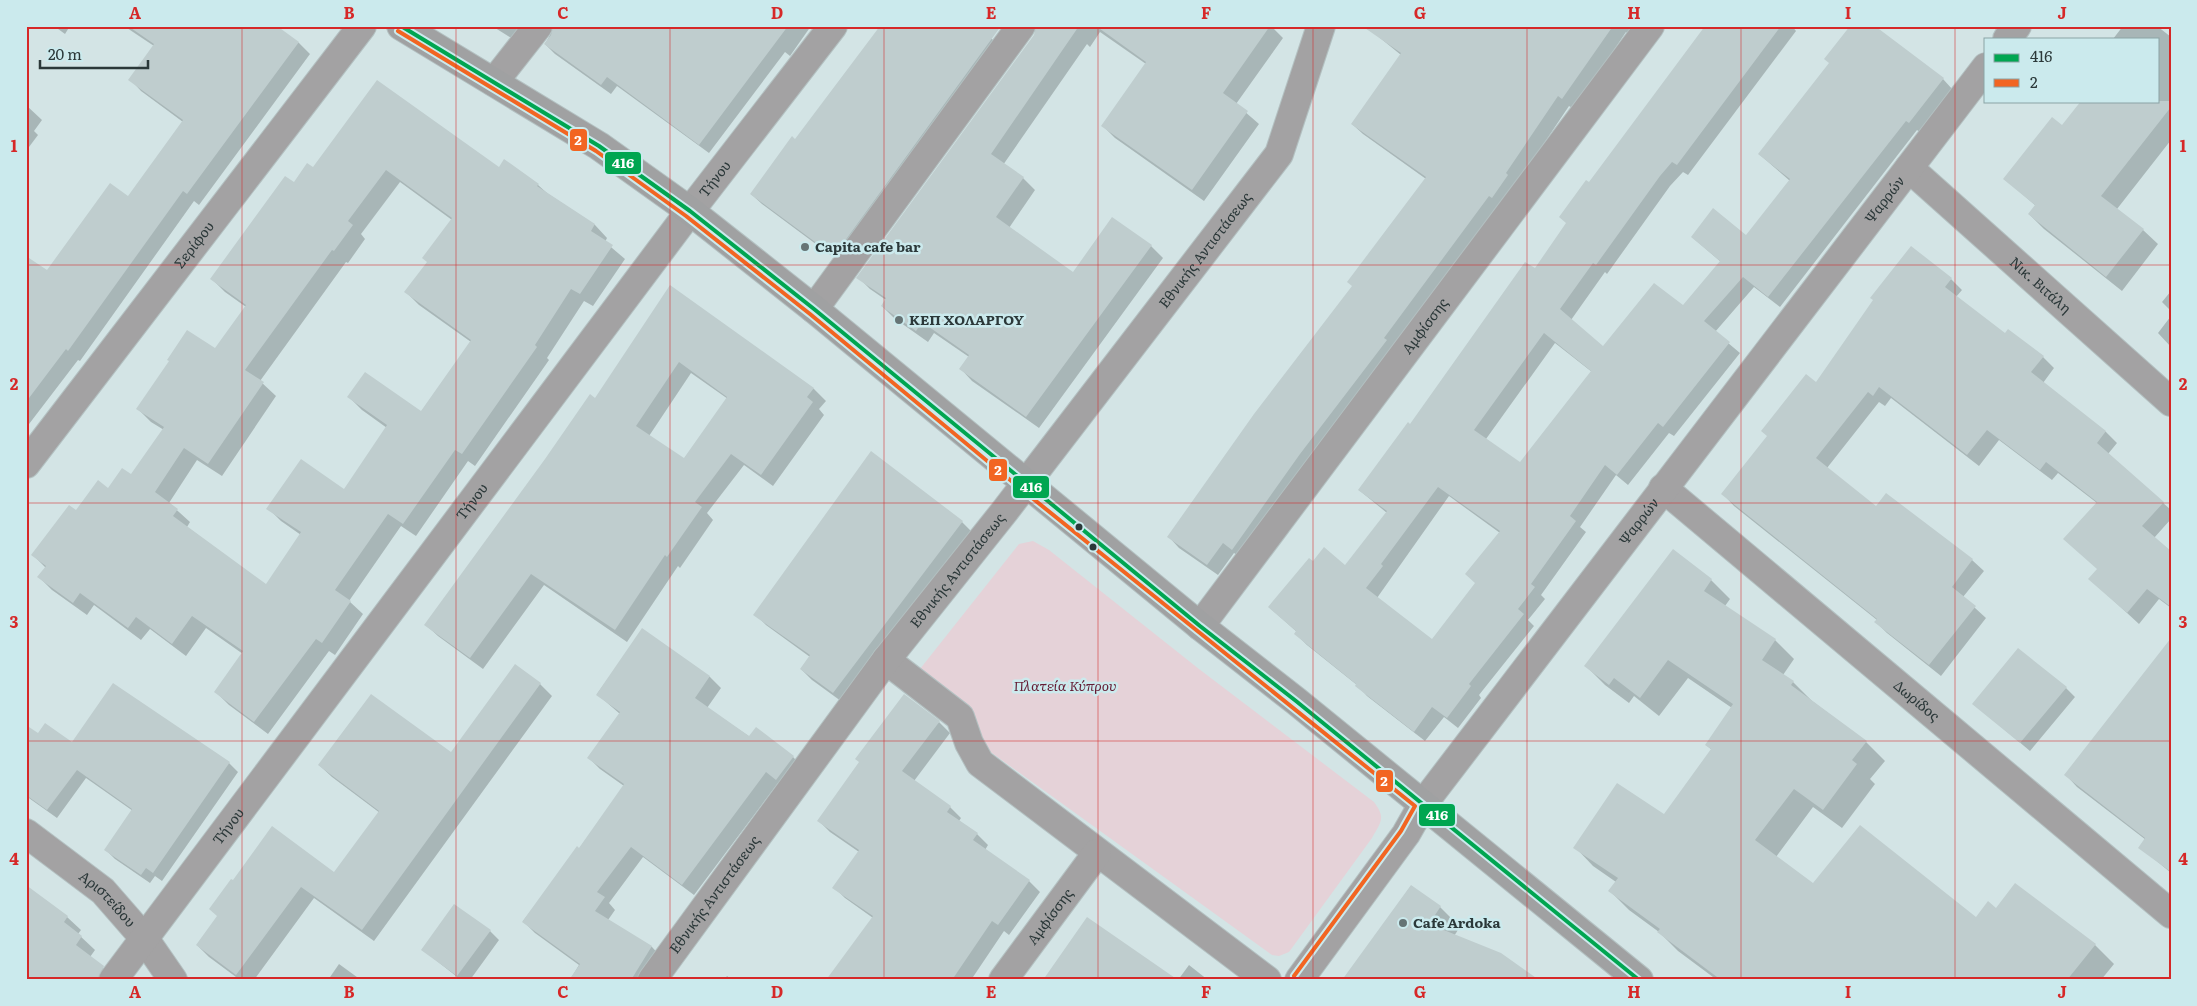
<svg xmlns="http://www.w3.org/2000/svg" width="2197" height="1006" viewBox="0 0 2197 1006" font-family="Literata,serif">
<rect width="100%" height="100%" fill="#d3e4e5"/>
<!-- green -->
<path fill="#e5d2d8" d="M1033,541L1049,550L1199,669L1374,802C1386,818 1381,822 1372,838L1289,952L1279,956L1272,955L985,748L916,674L1019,544Z"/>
<!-- shadow -->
<path fill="#0003" fill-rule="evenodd" d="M54,26H70L65,34Z
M124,26H275L299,43L310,54L199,205L194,201L80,361L78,360L26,428V257L48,272L128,198L183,122L141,91L130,79L154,46Z
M492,26H537L521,44Z
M555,26H811L790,56L785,52L709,153L617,86L611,94L555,54L545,44Z
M974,26L992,39L1002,49L844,265L762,204L751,194L795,140Z
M1038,26H1271L1283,38L1236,104L1259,124L1204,201L1115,138L1103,126L1146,64L1100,32L1090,47L1087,44L1003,165L1023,178L1035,190L1009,228L1073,273L1151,246L1163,258L1039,428L972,381L961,369L969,357L934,333L928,342L894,318L882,306L886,300L870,289L858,277L1035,36Z
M1379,26H1639L1631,36L1626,32L1574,109L1569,106L1516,185L1243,559L1234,553L1218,575L1179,548L1169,537L1353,287L1426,179L1363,134L1352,124L1401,55L1374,33Z
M1708,26H1792L1796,31L1688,175L1683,172L1670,186L1607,274L1605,272L1571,320L1603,348L1683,307L1721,262L1692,237L1747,236L1790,181L1759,154L1943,79L1953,90L1921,133L1917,130L1780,307L1754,287L1715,332L1740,353L1674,436L1669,433L1628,485L1616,475L1580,527L1586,532L1541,595L1545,599L1528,620L1534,626L1479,695L1481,698L1458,728L1444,717L1425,741L1367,696L1357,685L1307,645L1296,634L1297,632L1269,607L1313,563L1346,566L1387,513L1359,490L1535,270L1567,224L1589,183ZM1555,343L1592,372L1520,464L1486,439ZM1449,496L1500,533L1476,584L1432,640L1377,598Z
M2123,26H2157L2171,37V140L2117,209L2143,230L2158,244L2122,291L2044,229L2029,214L2036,206L2005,179L2063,127L2158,101V39H2113Z
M26,105L42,120L34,131L38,135L26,151Z
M505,161L538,185L548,194L595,225L607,238L605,242L625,259L593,306L584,301L547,358L549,360L475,466L468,461L416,536L401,526L349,601L363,614L335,655L329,651L268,734L229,705L216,692L243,654L206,628L186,656L150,629L141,640L94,605L87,615L52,590L39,577L46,568L33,555L76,512L131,476L164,430L151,422L138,409L215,350L246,307L225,292L212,279L294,184L313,169H499ZM400,182L452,220L428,262L406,292L419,305L471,342L421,412L349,397L362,410L387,428L344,490L268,508L281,521L301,535L267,586L187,527L190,522L169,503L197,460L222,476L276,396L260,381L346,262L348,263L365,239L361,234Z
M1951,279L1962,290L1956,297L2005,335L2043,357L2054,368L2043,383L2106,432L2117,443L2108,454L2171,510V519L2154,538L2171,553V608L2159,599L2139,624L2090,579L2098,570L2097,503L2058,473L2052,480L1999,440L1979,466L1891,398L1885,406L1879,402L1827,468L1876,507L1972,560L1984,571L1963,597L1986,618L1941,676L1887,633L1876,622L1877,620L1734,506L1723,494L1816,384Z
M671,287L814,389L826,401L819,409L824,415L773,486L744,465L707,513L713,520L680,568L678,566L627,642L544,585L483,669L438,636L426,625L595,400ZM691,373L728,399L684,459L649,436Z
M2171,291V311L2162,302Z
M2171,316V347L2158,333Z
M962,522L973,533L845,704L812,680L801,669L810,657L766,625L755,614Z
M1673,551L1711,580L1730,599L1725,606L1775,640L1794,659L1783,675L1793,682L1812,701L1866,742L1885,761L1870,779L1875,784L1842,828L1813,807L1776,857L1813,885L1976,919L1996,909L2015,885L2095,945L2114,964L2101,980H1717L1678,951L1659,932L1629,910L1610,891L1616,882L1593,866L1575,847L1664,816L1712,750L1706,745L1732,708L1688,678L1659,716L1634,696L1629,703L1605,685L1586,666Z
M643,630L710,677L721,688L707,708L750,737L793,757L804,768L788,790L778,783L694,895L643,857L609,903L615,910L608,920L652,947L663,959L650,980H570L579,965L535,933L523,921L579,849L624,786L600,769L589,758L620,714L597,694Z
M2171,640V873L2140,847L2146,840L2077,787L2066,775Z
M515,666L540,684L552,696L374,941L314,898L254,980H240L209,957L197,945L218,917L334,874L380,813L332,777L319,765L451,754Z
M2066,688L2075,697L2030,751L1974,704Z
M939,722L950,733L914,781L950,807L961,818L959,821L977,834L988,845L985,850L1029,881L1040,892L1009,935L1004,931L971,980H933L873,918L845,898L834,887L859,852L830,832L819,821Z
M26,730L72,744L229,763L238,772L162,881L155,876L150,883L115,859L106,850L133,811L86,778L57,818L26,796Z
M1411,886L1440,907L1460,927L1454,936L1344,980Z
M32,891L67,917L81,930L78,934L95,950L90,957L100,965L114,978L112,980H26Z
M490,931L499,940L470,980H461L423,950Z
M339,964L361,980H328Z
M1189,965L1208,980H1178Z
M727,976L732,980H724Z"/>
<!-- building -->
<path fill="#bfcdce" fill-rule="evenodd" d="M128,26H277L299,42L187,194L183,191L68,351L66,349L26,402V256L47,270L110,183L128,196L183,120L128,80L154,44Z
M553,26H788L699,145L607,77L601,85L544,44L551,35Z
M880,26H1001L834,256L750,194L792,136L795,139Z
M1036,26H1079L991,154L1024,177L996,217L1073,272L1112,217L1152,245L1026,417L959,369L969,355L922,322L916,331L881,306L886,298L856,278L1034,35Z
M1096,26H1270L1223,93L1248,111L1192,190L1101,126L1146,62Z
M1362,26H1613L1562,99L1558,96L1506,173L1508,175L1492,198L1489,196L1384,338L1387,340L1300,454L1232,550L1223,543L1207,565L1167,537L1254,414L1352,286L1347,282L1426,177L1351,124L1401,53Z
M1705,26H1781L1677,165L1672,162L1660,176L1596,265L1593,263L1560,309L1603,346L1654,283L1683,305L1720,261L1691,237L1713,208L1746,235L1790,179L1758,154L1829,63L1824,59L1850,26H1875L1944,78L1909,123L1906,121L1768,297L1743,277L1704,321L1730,342L1663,427L1658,423L1617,475L1605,465L1570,516L1576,521L1531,584L1535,587L1518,609L1524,614L1469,684L1471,686L1447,718L1432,707L1414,732L1355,686L1356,684L1294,634L1296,631L1268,607L1309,558L1313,561L1324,547L1345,565L1387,511L1358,490L1408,422L1410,424L1525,262L1535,268L1566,223L1559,217L1586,180L1589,182ZM1544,333L1591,371L1520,462L1474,430ZM1438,487L1500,531L1465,574L1475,583L1432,639L1366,588L1383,566L1381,564Z
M377,80L499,167L504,159L539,184L537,186L595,224L591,231L613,245L580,294L571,289L535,345L537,347L462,454L455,450L403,524L388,514L335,590L351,601L322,643L316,639L254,722L214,692L243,651L192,616L172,644L136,617L128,628L80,593L73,603L37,577L46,566L31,555L69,505L76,510L98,480L108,488L122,468L131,474L164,427L136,409L169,361L167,360L187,330L215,348L246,305L210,279L285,176L294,182L307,163L313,167ZM386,170L452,218L422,258L427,262L404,292L471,340L421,411L365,372L347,397L387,425L344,489L301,459L266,509L301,532L266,584L173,516L178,509L155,492L184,448L208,464L264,382L245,370L332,250L334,251L353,225L348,221Z
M2081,101H2171V107L2101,196L2144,229L2106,277L2028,214L2035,205L2003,179L2052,117L2062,125Z
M1911,246L1952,278L1945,287L2005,333L2008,329L2044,356L2031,372L2106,431L2097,443L2164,502L2142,526L2171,551V607L2147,589L2127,613L2088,579L2097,569L2063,539L2097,502L2046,462L2040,470L1987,430L1967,455L1879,387L1873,396L1868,392L1816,458L1876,506L1886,493L1973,559L1952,587L1976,606L1929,665L1874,622L1877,619L1721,494L1767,436L1761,431L1806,374L1816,382L1873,300L1870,298Z
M670,285L814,388L807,397L813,402L761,475L731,454L695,502L702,507L667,557L665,555L615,630L531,574L470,658L424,625L545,459L590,394L595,398ZM679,362L727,397L684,458L636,426Z
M871,451L963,521L833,693L800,669L810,655L753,615Z
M1673,549L1712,579L1704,591L1776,639L1762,660L1794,681L1791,685L1867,741L1852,760L1857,764L1823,810L1794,789L1755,840L1813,883L1860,825L1976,917L1988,901L1996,908L2015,883L2096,944L2067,980H1721L1657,932L1660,929L1608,891L1618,878L1573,848L1617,783L1664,814L1711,749L1705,745L1733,704L1668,660L1640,698L1614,678L1609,685L1584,666Z
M642,628L710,676L695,698L749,736L756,727L794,756L776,780L766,772L682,885L631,847L597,892L605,897L595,911L652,946L631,980H569L580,964L522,922L577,846L579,848L624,784L587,758L620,712L596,695Z
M2171,638V872L2138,848L2145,838L2064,775Z
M2018,648L2067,687L2020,743L1972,704Z
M515,664L541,683L362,930L301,887L236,975L196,945L217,916L209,909L231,879L233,880L272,826L334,872L379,811L318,765L371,694L451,752Z
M113,683L230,762L153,873L146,868L141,875L104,850L132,809L77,770L47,810L26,795V725L38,733L45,723L72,742Z
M904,694L940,721L902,771L951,806L947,812L978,833L973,840L1030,880L998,925L992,921L952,980H826L873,916L832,888L859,850L817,821L859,762L855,759Z
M26,885L68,916L64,922L82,936L76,945L104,966L98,980H26Z
M1411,885L1441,906L1429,924L1501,953L1539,980H1342Z
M454,904L491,930L457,976L421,950Z
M1087,917L1178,980H1043Z"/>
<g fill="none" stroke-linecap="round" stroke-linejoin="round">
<!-- street casing -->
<g stroke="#b3c0c1" stroke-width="30">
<g id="street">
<path d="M2007,39L2017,26"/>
<path d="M494,82L538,26"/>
<path id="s1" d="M1909,168L2171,402"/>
<path d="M814,309L1021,26"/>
<path id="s2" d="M26,464L362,26"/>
<path id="s3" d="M1663,488L2171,914"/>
<path id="s4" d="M1200,626L1650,26"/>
<path d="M886,660L960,717L969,743L980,763L1267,980"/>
<path id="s5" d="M26,833L103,891L144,938L173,980"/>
<path id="s6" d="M113,980L690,211L833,26"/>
<path id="s7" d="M652,980L886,660L1004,512L1279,154L1321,26"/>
<path id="s8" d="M1003,980L1097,853"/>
<path id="s9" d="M1299,980L1406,834L1423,804L1986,67"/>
</g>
</g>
<!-- secondary casing -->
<g stroke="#b3c0c1" stroke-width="30">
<path id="secondary" d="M401,26L599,146L690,211L814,309L1200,626L1296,701L1639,980"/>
</g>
<!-- street -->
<use href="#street" stroke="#a3a2a3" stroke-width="28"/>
<!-- secondary -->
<use href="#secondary" stroke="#a0a1a2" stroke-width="28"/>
<!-- bus-1 casing -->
<g stroke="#cbeaed" stroke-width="8">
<path id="bus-1" d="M401,26L599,146L690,211L814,309L1200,626L1296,701L1639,980"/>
</g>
<!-- bus-2 casing -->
<g stroke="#cbeaed" stroke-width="8">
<path id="bus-2" d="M398,31L596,151L686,216L810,314L1021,489L1415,806L1401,831L1294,976"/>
</g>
<!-- bus-1 -->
<use href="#bus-1" stroke="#00a651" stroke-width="4"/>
<!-- bus-2 -->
<use href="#bus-2" stroke="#f26522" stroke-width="4"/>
</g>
<!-- grid -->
<path fill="none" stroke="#d62828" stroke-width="1" stroke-opacity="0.55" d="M242,26V980M456,26V980M670,26V980M884,26V980M1098,26V980M1313,26V980M1527,26V980M1741,26V980M1955,26V980M26,265H2171M26,503H2171M26,741H2171"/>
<!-- markers -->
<g fill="#667475" stroke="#cbeaed" stroke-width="2">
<circle cx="805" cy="247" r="5"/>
<circle cx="899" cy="320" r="5"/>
<circle cx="1403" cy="923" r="5"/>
</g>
<g fill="#2b3839" stroke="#cbeaed" stroke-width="2">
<circle cx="1079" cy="527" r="4.5"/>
<circle cx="1093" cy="547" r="4.5"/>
</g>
<g text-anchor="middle" stroke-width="5" stroke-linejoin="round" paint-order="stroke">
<!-- street labels -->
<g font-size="14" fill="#2b3839" stroke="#cbeaed">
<text dy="5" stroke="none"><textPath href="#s6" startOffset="1002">Τήνου</textPath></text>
<text dy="5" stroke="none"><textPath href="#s9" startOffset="976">Ψαρρών</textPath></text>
<text dy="5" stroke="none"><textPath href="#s2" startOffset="276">Σερίφου</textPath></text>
<text dy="5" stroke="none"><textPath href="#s7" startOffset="916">Εθνικής Αντιστάσεως</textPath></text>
<text dy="5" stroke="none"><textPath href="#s1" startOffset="176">Νικ. Βιτάλη</textPath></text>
<text dy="5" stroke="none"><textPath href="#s4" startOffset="375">Αμφίσσης</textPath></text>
<text dy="5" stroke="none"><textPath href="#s6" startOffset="598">Τήνου</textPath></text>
<text dy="5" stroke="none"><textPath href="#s9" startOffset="571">Ψαρρών</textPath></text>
<text dy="5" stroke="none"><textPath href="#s7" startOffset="511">Εθνικής Αντιστάσεως</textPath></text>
<text dy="5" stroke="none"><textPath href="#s3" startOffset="331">Δωρίδος</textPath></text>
<text dy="5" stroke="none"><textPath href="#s6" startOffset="192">Τήνου</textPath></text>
<text dy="5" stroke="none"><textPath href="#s7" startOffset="106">Εθνικής Αντιστάσεως</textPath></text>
<text dy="5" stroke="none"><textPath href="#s5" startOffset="105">Αριστείδου</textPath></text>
<text dy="5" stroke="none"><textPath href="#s8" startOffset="79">Αμφίσσης</textPath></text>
</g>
<!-- poi labels -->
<g font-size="14" font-weight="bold" fill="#2b3839" stroke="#cbeaed" text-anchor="start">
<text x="815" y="252">Capita cafe bar</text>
<text x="909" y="325">ΚΕΠ ΧΟΛΑΡΓΟΥ</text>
<text x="1413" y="928">Cafe Ardoka</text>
</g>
<!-- park labels -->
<g font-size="14" font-style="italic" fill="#651c34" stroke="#cbeaed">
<text x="1065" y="691">Πλατεία Κύπρου</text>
</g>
</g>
<g stroke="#cbeaed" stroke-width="2">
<rect x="569" y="128" width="19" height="24" rx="5" fill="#f26522"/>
<rect x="604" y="151" width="38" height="24" rx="5" fill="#00a651"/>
<rect x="988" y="458" width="20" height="24" rx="5" fill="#f26522"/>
<rect x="1012" y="475" width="38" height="24" rx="5" fill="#00a651"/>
<rect x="1375" y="769" width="19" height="24" rx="5" fill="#f26522"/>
<rect x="1418" y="803" width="38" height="24" rx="5" fill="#00a651"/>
</g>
<g font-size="14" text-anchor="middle" font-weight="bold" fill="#fff">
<text x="578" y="145">2</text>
<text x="623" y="168">416</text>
<text x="998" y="475">2</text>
<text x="1031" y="492">416</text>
<text x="1384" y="786">2</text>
<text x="1437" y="820">416</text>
</g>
<!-- border -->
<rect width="2197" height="1006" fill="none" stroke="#cbeaed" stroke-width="55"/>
<!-- legend -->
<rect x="1984" y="38" width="175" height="65" fill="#cbeaed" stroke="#8ba3a5"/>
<rect x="1994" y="54" width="25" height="8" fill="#00a651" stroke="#8ba3a5"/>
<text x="2030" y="62" font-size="15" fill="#2b3839">416</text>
<rect x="1994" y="79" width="25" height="8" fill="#f26522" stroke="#8ba3a5"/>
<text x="2030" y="88" font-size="15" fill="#2b3839">2</text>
<!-- scale -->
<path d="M40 60v8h108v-8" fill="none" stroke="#2b3839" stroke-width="2.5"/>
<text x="48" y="60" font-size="15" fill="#2b3839" stroke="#cbeaed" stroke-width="4" paint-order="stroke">20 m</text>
<rect x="28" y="28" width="2142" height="950" fill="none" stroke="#d62828" stroke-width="2"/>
<g font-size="16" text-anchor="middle" font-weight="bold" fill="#d62828">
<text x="135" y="19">A</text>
<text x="349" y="19">B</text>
<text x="563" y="19">C</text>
<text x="777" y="19">D</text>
<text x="991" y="19">E</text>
<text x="1206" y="19">F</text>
<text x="1420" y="19">G</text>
<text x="1634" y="19">H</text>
<text x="1848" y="19">I</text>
<text x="2062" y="19">J</text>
<text x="14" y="152">1</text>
<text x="2183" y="152">1</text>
<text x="14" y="390">2</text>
<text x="2183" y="390">2</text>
<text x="14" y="628">3</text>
<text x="2183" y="628">3</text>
<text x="14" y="865">4</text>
<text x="2183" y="865">4</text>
<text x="135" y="998">A</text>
<text x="349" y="998">B</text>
<text x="563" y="998">C</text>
<text x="777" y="998">D</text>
<text x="991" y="998">E</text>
<text x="1206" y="998">F</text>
<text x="1420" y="998">G</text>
<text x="1634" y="998">H</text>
<text x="1848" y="998">I</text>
<text x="2062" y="998">J</text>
</g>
</svg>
